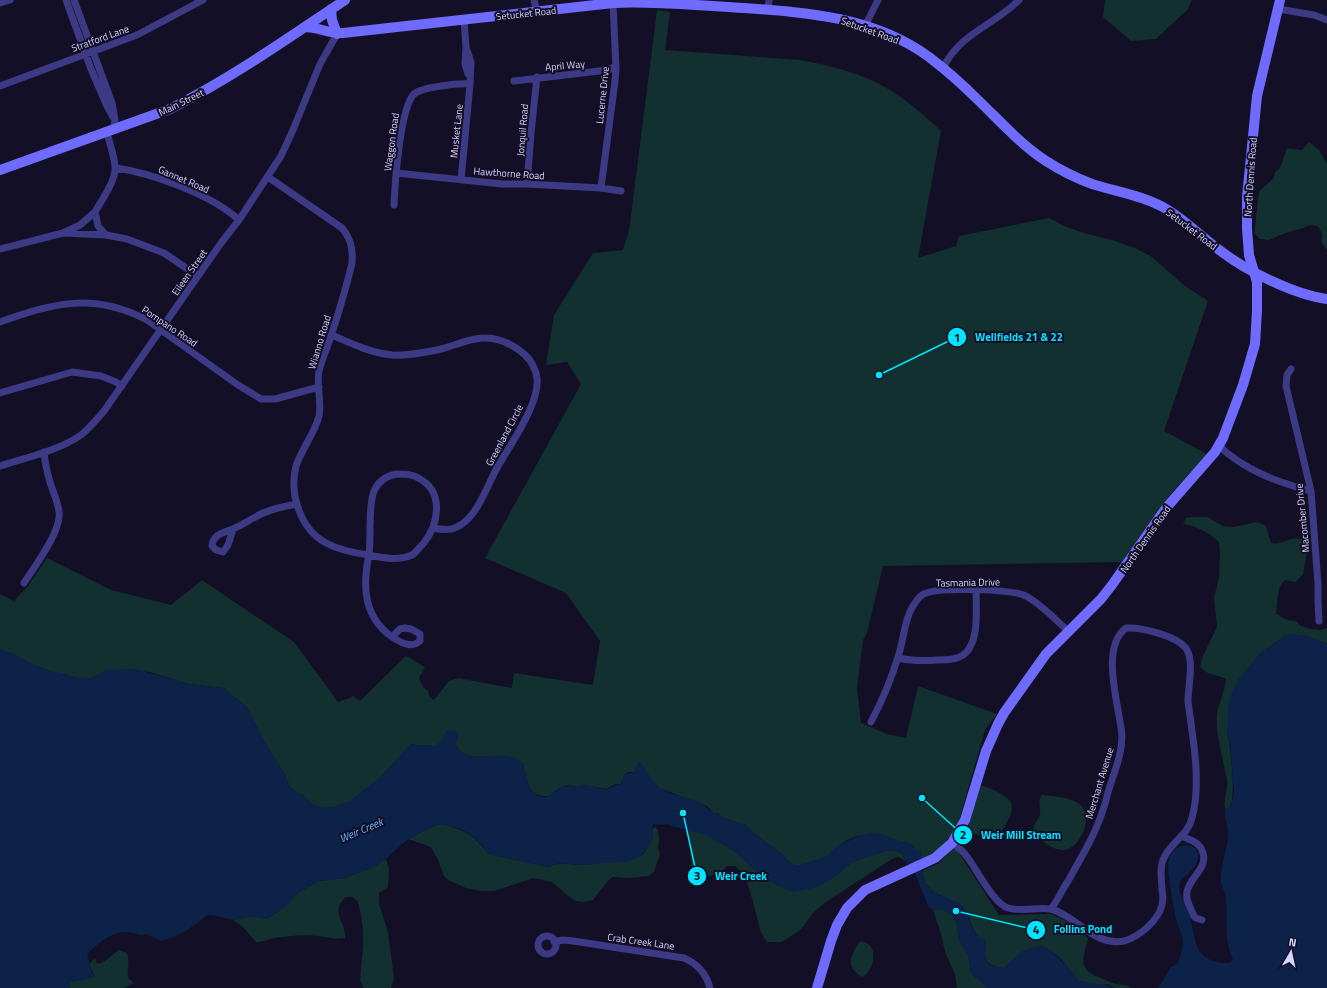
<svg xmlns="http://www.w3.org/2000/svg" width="1327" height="988" viewBox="0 0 1327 988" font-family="'Titillium Web',sans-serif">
<rect width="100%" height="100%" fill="#130f26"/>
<!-- green -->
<path fill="#12302f" d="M1105,0H1192L1188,9L1156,39L1131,41L1103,17Z
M657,10L670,12L665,50L800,60C822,64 845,69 866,78C894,89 919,110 941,131L918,258L956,246L959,236L1049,218L1064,226L1084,233L1115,241L1135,248L1152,257L1185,286L1208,301L1164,431L1207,454L1175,489L1161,506L1122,562L883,566L867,633L863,640L857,688L861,723L887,734L906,738L918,686L997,714L985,730L958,824L946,842L934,853L921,860L916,849L907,843L902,842L893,839L861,835L849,839L839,845L826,857L798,866L792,864L780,853L755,834L745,825L722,817L717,813H713L707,806L659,788L650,778L639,762L635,772H629L625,774L621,784H615L607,789L585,785L578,787L567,785L558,789L550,796C528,798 527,782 523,764C512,762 500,759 489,757C474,755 463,761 455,743L458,738L441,742L436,746C428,745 419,746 411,744L378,780L365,789L350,802L333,807L321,808L313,804L302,795L296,792L290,787L285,775L265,743L247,707L223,688L189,684L149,672L120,670H108L92,678L83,679L51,671L33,665L12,653L0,650V594L14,601L28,586L47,558L111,590L171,605L202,580L294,642L338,702L350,698L353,696L360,701L406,656L425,667L419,678L423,687L428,691L429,696L434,700L449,681L458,678L512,688L514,673L593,685L600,641L566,593L485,558L581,384L567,362L546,365L554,315L593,253L623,250L629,231Z
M1309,142L1319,150L1327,164V250L1321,242L1322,235L1320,229L1317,226L1310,225L1303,228L1283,234L1269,240L1260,239L1255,234V228L1259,191L1273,179L1275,172L1280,168L1287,148L1302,150Z
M1193,517H1207L1223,526L1233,527L1258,522L1266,526L1271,543C1279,545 1283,541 1291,539C1296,538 1300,539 1305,539L1308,545L1303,574L1296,582L1285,580C1276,586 1278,604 1276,614L1287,620L1296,621L1301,626L1311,629L1320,630L1327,628V644L1318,640L1298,635H1286L1258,655L1227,732C1231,747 1236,795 1230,808H1225C1223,801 1228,790 1227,781C1224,761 1215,735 1217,714C1219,702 1225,691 1226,679C1214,673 1210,677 1200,667L1202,658L1217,627L1214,597L1219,578L1220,552L1219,542L1212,536L1204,531L1193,526L1183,524L1186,518Z
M982,786C989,787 1009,796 1011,803C1015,811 1004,831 996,835C990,838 976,835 969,832C967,818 976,800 980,787Z
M1042,795C1053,796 1068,797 1078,803C1096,815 1080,851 1062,850C1051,849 1040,840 1033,832C1033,822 1038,822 1040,814C1041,807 1037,801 1042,795Z
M442,824C464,830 475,835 488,854L549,867C561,860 571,866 585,865C604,863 623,858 643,855L653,836L652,829L655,827L658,830L659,840L658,848L660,854L654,872L649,876L629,878L613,877L608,881L593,900L584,902L576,901L568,896L552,882L534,878L494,891H482L466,888L448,880L444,876L438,860L431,847L408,839L434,826Z
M688,830L706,834L733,850L761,875L777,885L818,887L838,874L852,862L889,850L898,851L903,855L905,861L899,857L892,859L826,902L814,912L801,929L782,942H767L761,933L750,891L744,874L735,866H727C714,878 709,877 692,872Z
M955,847L999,915L1051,914L1064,920L1088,938C1083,960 1077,969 1101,978C1106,980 1111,983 1116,984C1123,986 1124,983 1131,988H1116L1108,984L1100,985L1078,981C1070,968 1056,951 1041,946L1004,968C988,966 982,961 986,945C975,934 971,927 968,912L945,897L935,893L925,883L922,871L939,863Z
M386,859L389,869L388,887L379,893V904L388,932L394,978L391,988H364L360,981L363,946V930L361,915L358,902L353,897H346C329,912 346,920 345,938C336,940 327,937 318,936C304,934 287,936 274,938C267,940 263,942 256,942L243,927L233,920L252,916L267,919L283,908L299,892L319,881L344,878L372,868Z
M942,909L953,916L957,925L959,940L968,954L971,973L988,988H957L955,974L945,952L941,934L933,910Z
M860,941C864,942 869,943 871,947C877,956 871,973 862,977C844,966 851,956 860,941Z
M119,950L127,953C130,960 127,970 128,978L134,983L124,988H69L70,982L95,977L89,964L95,958L97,964C107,962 110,956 119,950Z"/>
<!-- water -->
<path fill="#0c2248" d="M1293,634L1308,636L1327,644V988H1157L1163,981L1170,968L1178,963C1180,956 1183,949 1183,942C1182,933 1178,927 1176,919C1173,907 1171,895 1170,883C1169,877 1168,870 1168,864C1172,834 1210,844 1195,866C1191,872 1185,876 1180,881C1178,898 1183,895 1188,909C1197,935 1190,964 1230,963L1233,959C1223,940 1228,919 1226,899C1226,893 1221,887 1221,881C1220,866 1227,851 1228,836C1229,826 1224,818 1225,808H1230L1232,803L1234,791L1230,743L1227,732L1228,707L1230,697L1238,680L1258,655L1286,635Z
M0,650L12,653L33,665L51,671L83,679L92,678L108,670L135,669L189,684L223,688L247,707L265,743L285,775L290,787L296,792L302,794L313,804L321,808L333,807L350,802L365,789L378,780L411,744C419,746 428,745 436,746L441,742L446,731L451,730L458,732V738L455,743C467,769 495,749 515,758C532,765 521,795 544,797C554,797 558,785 568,786C571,786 574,787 577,787C580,786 583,785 586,785C593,785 600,790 607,789C613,788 614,784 621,784L625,774L635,772L639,762C649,770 650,782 660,788C671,796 686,796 698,801C704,804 707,809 713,813H716L722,817L745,825L755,834L780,853L792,864L798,866L826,857L839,845L861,835L870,833L880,834L902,842L912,844L916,849L921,851V869L925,883L935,893L961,904L968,912L970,923L976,934L986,940C986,959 980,965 1004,968L1019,953L1030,948L1041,946L1049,949L1072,971L1078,981C1091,984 1105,983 1116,988H988L971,973L968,954L959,940L957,925L953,916L942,909L933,910L929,908L912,866L905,861L903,855L898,851L889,850L852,862L838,874L818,887L793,892L777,885L761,875L733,850L706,835L671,826L667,824L663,825L653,824C652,828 653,833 653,837C652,840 649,845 647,848C637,864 621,862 603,863C596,863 589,865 582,865C569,865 560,860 549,867L488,854L482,845L472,836L461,829L442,824L434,826L408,839L386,859L372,868L344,878L319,881L299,892L283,908L267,919L252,916L233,920L218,916L207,915C193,928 180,935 161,941L146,934C137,937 136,932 128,932C111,931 99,943 87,954L91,971L95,977L70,982L69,988H0Z"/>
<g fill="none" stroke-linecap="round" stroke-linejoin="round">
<!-- minor -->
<path stroke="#3d3a85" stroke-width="7" d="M66,0L91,69L107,106L113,117
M74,0L112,103L115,120L114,126L107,133C110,144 114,155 115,166C117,179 101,201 95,212L98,226L106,235
M534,0L537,12
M0,3L10,0
M1278,9L1314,15L1327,20
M768,10L769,0
M464,20L466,47L465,64L468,74
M865,26L878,0
M943,68C961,32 992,27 1019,0
M514,81L608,70L616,66
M0,86L137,35L203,0
M116,168C152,173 212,195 239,220
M396,173L502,184H527L601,188L621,191
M268,177L342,228C351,239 353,249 352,263C346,288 339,312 331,336C327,348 322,359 319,371C316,386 322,401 319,416C315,433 301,450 296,466C289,493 300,529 326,543C339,550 354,553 369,555C362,587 364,617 392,637
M461,180L470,84L471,62L466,47
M527,184L531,133L537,77
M601,188L615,81L616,69L613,3L611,1
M394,205C395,183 400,108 414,94C422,87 459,83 470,84
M65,232L80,225L95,212
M0,249L63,233L106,235L127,239L164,253L198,276
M0,322C54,303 93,292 147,320L238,385L261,399H275L319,387
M332,335C350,343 371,353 392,355C407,356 422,353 437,350C463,344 480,331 507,343C513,346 520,350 525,355C531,360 536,370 537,378C540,404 509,446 497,468C487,486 479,512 462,524C453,531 444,530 433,528
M1291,369L1287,375L1286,386L1311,491L1318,584V601L1319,621
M0,393L72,372L101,376L116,382L122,386
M1218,445C1244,470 1277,482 1311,491
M0,466C25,458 60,450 81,435C90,428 97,419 104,411L221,243L239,220L281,156L293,130L320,64L337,34
M396,474C404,474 413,474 420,479C445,493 438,526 423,544C419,547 416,553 412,555C398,561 384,558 369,555C370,546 370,537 370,527C371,505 368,480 396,474Z
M233,529C223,533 213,534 212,546L216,550L223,552L228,545L233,529C242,525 251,519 261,514C272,509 285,506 297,504
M24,583C35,566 62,530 59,512C58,502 53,492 50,482C47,472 45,463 44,452
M405,628L411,629L420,634V641C411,649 400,642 392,637L400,629Z
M1126,628C1141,627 1179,636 1187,650C1194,662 1188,687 1188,701C1189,711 1191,721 1192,731C1196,757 1199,793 1192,818C1188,836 1169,843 1163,860C1159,870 1162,879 1162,890C1163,894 1163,900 1162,905C1158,921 1139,937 1124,941C1094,947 1077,916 1051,909C1058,900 1062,890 1068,881C1081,858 1095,835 1103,810C1106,802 1107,794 1110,786C1115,770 1122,754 1122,736C1120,708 1099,648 1126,628Z
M898,658C911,661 925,661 938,660C946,660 956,660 963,655C980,644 976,608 976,590
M871,722C882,701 891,680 898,657C904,640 904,618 915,603C918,598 921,595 926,593C942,587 1011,589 1026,596C1042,605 1055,619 1068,631
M1181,836C1191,840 1200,842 1203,853C1208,868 1189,878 1187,892C1185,899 1191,909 1194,916L1196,918L1202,920
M952,843C958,847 964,852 968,858C977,870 994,904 1008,908C1021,912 1037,907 1051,909
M538 945a9 9 0 1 1 18 0a9 9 0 1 1-18 0Z
M554,942L563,940L573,941L684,958C698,964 706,973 710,988"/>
<!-- secondary -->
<path stroke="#6f6bff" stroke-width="10" d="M331,9L332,20L337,34
M305,27C318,27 329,34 343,33L613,3C652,1 690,5 729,7C798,12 870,14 929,57C946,70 962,84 977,99C999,120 1020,144 1046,161C1060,170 1076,178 1092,184C1117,192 1145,196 1168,210C1187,222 1203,238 1222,252C1247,271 1295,295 1327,299
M0,170L170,109C232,78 288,38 345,0
M817,988L831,941L837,925L847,908L865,890L935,858L952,843L965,820L986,751L998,724L1004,713L1046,654L1101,599L1112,585L1166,508L1215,452L1223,438L1243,385L1255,344L1257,311V282L1249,255L1247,229V197L1257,96L1280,0"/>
</g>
<g text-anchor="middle" stroke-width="4" stroke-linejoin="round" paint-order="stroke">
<!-- street labels -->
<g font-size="10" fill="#d9d4ff" stroke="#130f26">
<text transform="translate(526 13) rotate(-6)" y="4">Setucket Road</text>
<text transform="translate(870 30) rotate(20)" y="4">Setucket Road</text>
<text transform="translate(100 38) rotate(-20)" y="4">Stratford Lane</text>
<text transform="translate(565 65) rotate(-5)" y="4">April Way</text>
<text transform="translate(602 95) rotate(-84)" y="4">Lucerne Drive</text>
<text transform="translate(181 102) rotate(-26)" y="4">Main Street</text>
<text transform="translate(522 130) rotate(-85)" y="4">Jonquil Road</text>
<text transform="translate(456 131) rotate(-84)" y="4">Musket Lane</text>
<text transform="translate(391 142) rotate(-82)" y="4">Waggon Road</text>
<text transform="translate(509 173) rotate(4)" y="4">Hawthorne Road</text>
<text transform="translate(1250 177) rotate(-86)" y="4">North Dennis Road</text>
<text transform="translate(184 179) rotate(23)" y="4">Gannet Road</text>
<text transform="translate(1192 229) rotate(37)" y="4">Setucket Road</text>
<text transform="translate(189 272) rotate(-55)" y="4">Eileen Street</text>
<text transform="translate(170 326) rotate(34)" y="4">Pompano Road</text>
<text transform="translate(319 342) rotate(-73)" y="4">Wianno Road</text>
<text transform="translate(504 435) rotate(-62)" y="4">Greenland Circle</text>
<text transform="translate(1302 518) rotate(-96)" y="4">Macomber Drive</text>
<text transform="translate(1145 539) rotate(-55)" y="4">North Dennis Road</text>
<text transform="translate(968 582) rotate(-1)" y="4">Tasmania Drive</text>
<text transform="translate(1099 783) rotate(-73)" y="4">Merchant Avenue</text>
<text transform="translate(641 941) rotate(8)" y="4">Crab Creek Lane</text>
</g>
<!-- water labels -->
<g font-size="11" font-style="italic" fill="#62b6ff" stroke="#130f26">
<text transform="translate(361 830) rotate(-23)" y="4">Weir Creek</text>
</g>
</g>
<!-- callouts -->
<path fill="none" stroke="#00e5ff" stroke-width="1.5" d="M879 375L957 337M922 798L963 835M683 813L697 876M956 911L1036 930"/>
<g fill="#00e5ff" stroke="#130f26" stroke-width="1.5">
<circle cx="879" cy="375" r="4"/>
<circle cx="922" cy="798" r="4"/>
<circle cx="683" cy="813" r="4"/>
<circle cx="956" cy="911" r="4"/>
<circle cx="957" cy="337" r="10"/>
<circle cx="963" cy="835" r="10"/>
<circle cx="697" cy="876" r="10"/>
<circle cx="1036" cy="930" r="10"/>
</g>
<g font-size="12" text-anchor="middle" font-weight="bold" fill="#111">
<text x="957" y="342">1</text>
<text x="963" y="839">2</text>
<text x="697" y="880">3</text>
<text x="1036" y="934">4</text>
</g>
<g font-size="11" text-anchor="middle" font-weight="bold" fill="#00e5ff" stroke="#130f26" stroke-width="4" stroke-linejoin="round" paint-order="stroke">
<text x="1019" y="341">Wellfields 21 &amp; 22</text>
<text x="1021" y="839">Weir Mill Stream</text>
<text x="741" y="880">Weir Creek</text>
<text x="1083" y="933">Follins Pond</text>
</g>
<!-- north arrow -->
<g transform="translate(1291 952) rotate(9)" stroke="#130f26" stroke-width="3" paint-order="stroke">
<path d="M0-3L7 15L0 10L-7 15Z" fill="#d9d4ff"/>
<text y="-6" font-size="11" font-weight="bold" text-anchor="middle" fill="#d9d4ff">N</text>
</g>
</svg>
